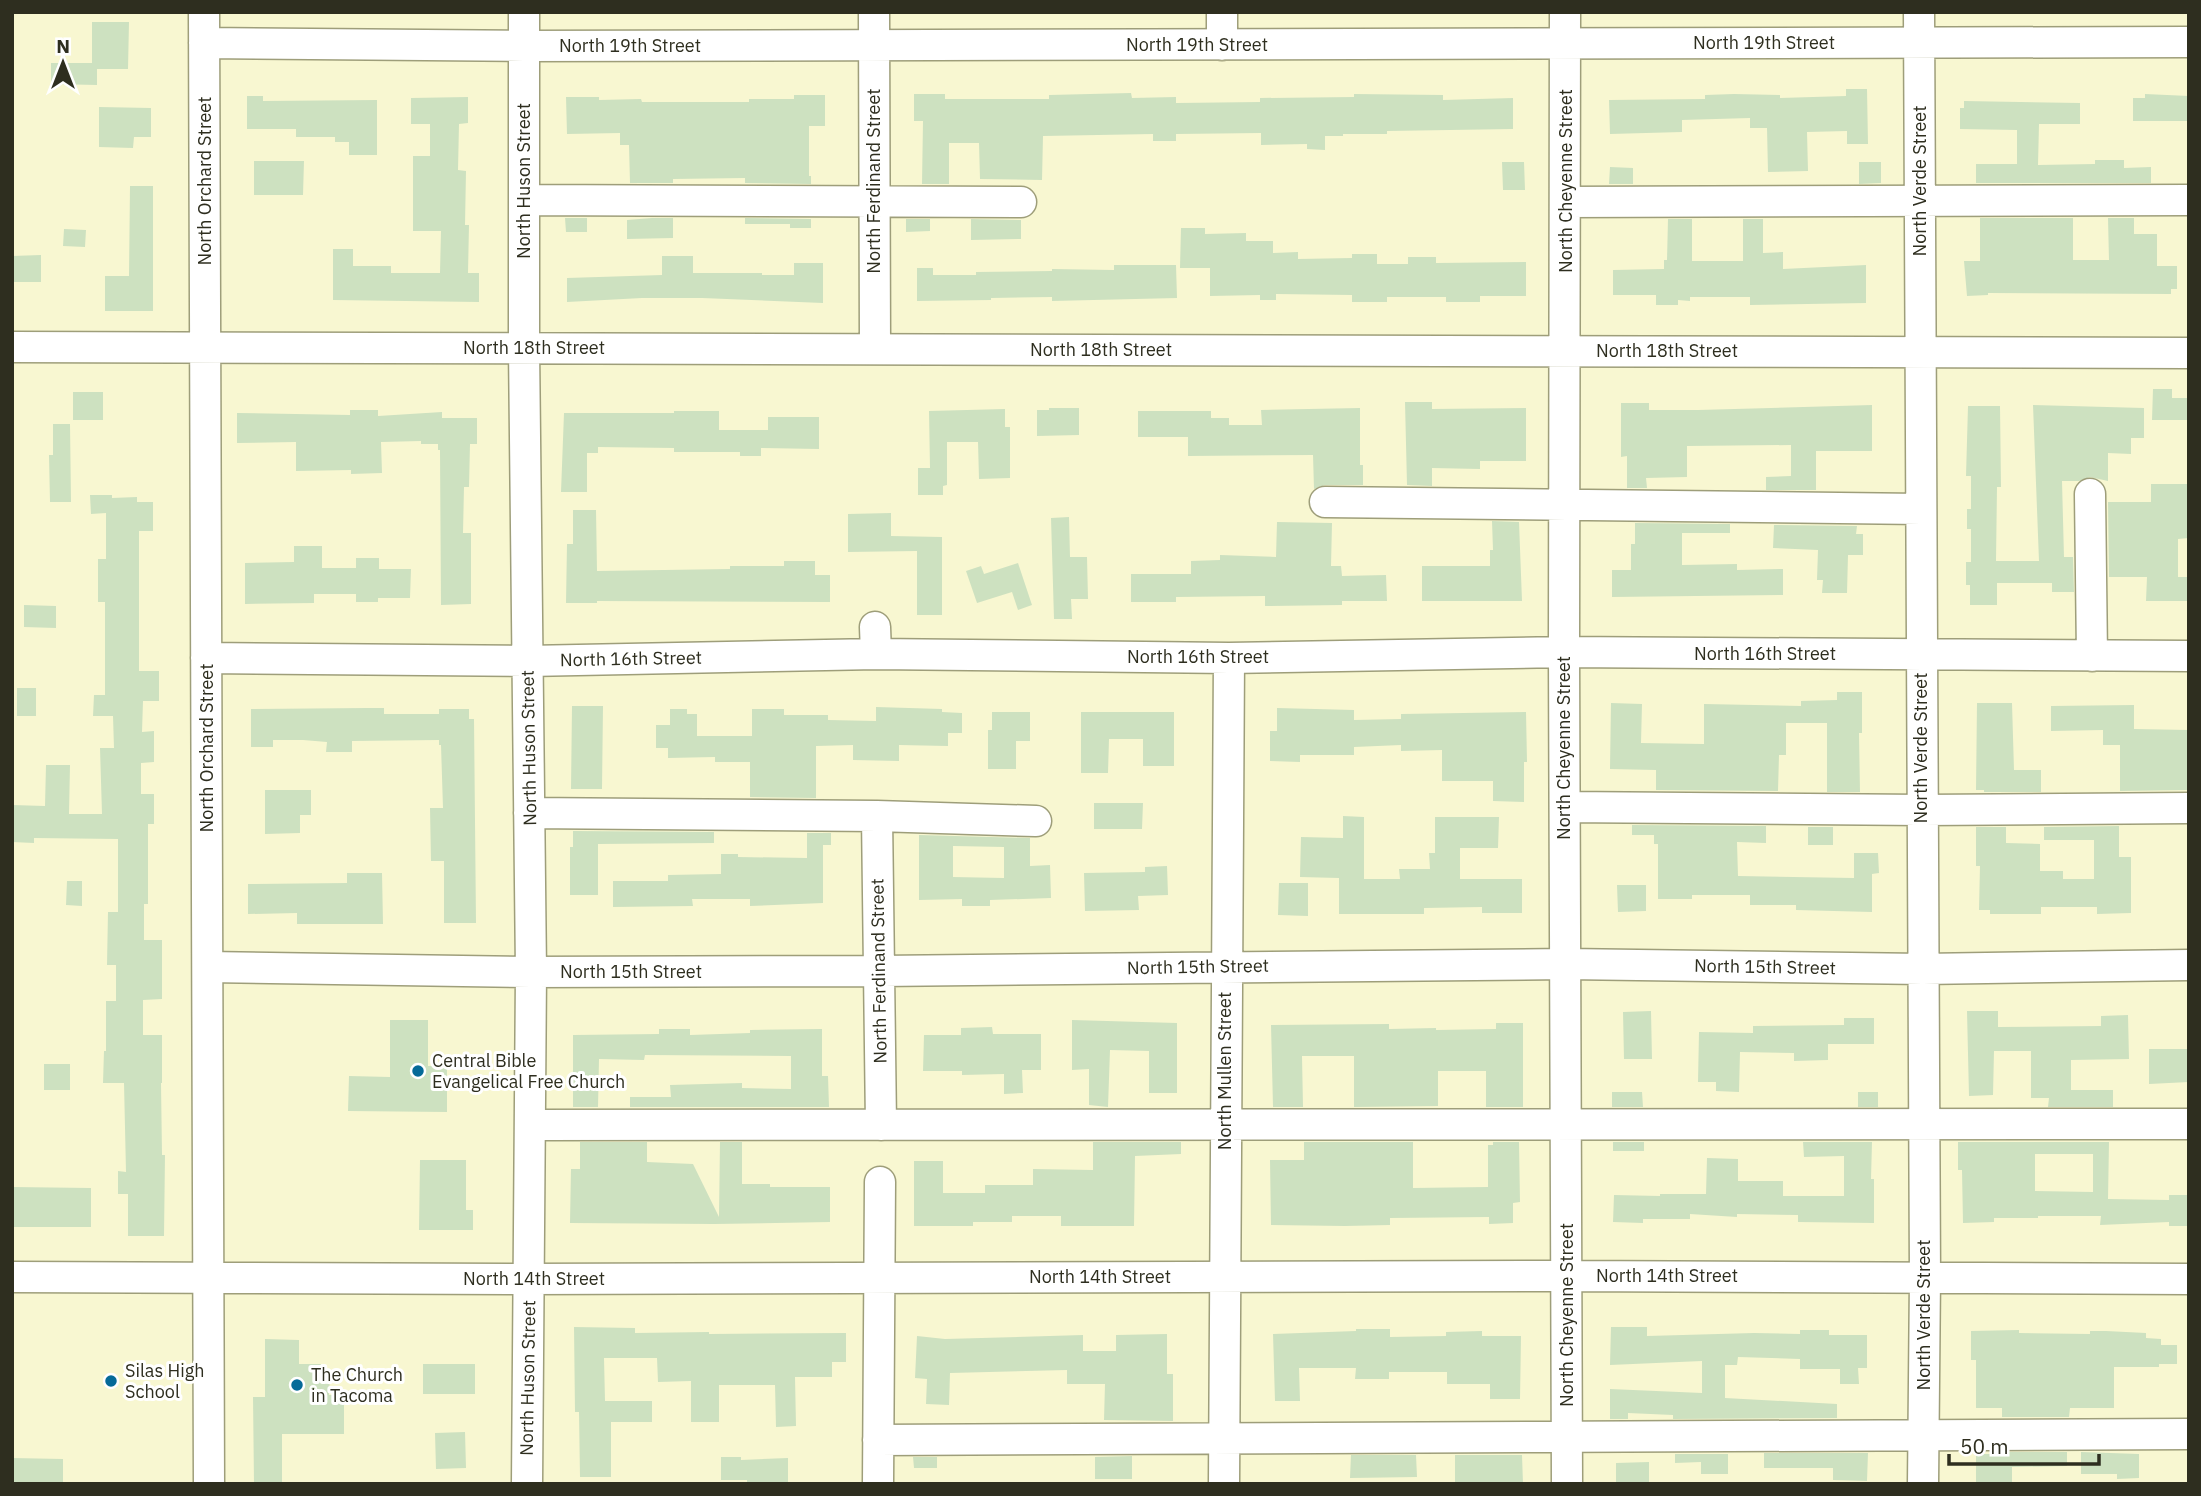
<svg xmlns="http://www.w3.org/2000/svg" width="2201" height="1496" viewBox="0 0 2201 1496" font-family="'IBM Plex Sans',sans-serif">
<rect width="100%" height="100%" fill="#f8f7d1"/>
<!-- building -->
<path fill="#cde1c0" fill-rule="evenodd" d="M92,22H129L128,69H97V85L51,84V63H92Z
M1846,89H1867L1868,144H1847V131L1807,132L1808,171L1768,172L1767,128H1750V118L1682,120V132L1610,134L1609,100L1705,99V95L1734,94L1780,95V98L1846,96Z
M1131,93L1132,98L1176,97V103L1260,102V98L1354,97V94L1443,95V100L1513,98V129L1387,131V134H1343V136H1325V150L1307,149V144L1261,145V133L1176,134V141H1153V134L1043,136L1042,180L980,179L979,143H949V184H922L923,121H914V94H945V99H1049V95Z
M2145,94L2189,96V121H2133V98H2145Z
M794,95H825V126H809V176H811V184L745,183V178L673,179V183H630L629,145H620V133L567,134L566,97H599V100L641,99L642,102H749V99H794Z
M247,96H263V101L377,100V155H349V142H335V137H296V129H247Z
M468,97V123L459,124L458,170L466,171L465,225H469L468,273H479V302L333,300V249H353V266H391V273H440L441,231H413V156H430V124H411V98Z
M1964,101L2080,103V124H2039L2038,165L2095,164V160H2124V168L2151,167V183H1976V164H2017V130L1960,129V108H1964Z
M99,107L151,108V137H134L133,148L99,147Z
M254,161H304L303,195H254Z
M1502,162H1524L1525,190H1503Z
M1859,162H1881V183L1859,184Z
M1610,167L1633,168V184H1609Z
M130,186H153V311H105V276H129Z
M565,218H587V232H566Z
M652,218H673V238L627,239V220Z
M745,218L811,219V228H790V224H745Z
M1980,218H2073V260H2109L2108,218H2134V234H2157V266H2177V289H2171V294L1988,293V295L1967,296L1964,261H1980Z
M906,219H930V231L906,232Z
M971,219L1021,220V239L971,240Z
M1668,219H1692V261H1743V219H1763V253L1783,252V269L1866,265V303L1750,305V297H1690V301L1678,300V305H1656V295H1613V270L1664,269V260H1667Z
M1181,228H1205V234L1246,233V241H1273V253L1298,252V259L1352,258V254H1377V264H1408V257H1436V263L1526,262V296H1480V302H1446V297H1387V302H1352V295L1276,294V300H1260V295L1210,296V268H1180Z
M64,229L86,230L85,247L63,246Z
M41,255V282H12V256Z
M662,256H693V273H762V275H794V263H823V303L702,298H642L567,302V278L662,275Z
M1114,265H1176L1177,298L1052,301V297L991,298V300L917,301V268H933V275H976V272L1052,271V269L1114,270Z
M2153,389H2172V398H2189V420H2152Z
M73,392H103V420H73Z
M1405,402H1432V409L1526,408V461H1480V469L1432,468V486L1407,485Z
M1621,403H1649V410H1698L1872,405V451H1816V490H1766V477L1791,476V445L1687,446V477L1646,478L1647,488H1627V456L1621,457Z
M2033,405L2144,408V438H2131V454L2108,453V481L2090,477L2079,481H2062L2064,557H2073L2074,592H2052V583H1997V605H1970V585H1966V562H1971V529H1967V509H1971V476H1966L1968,406H2000L2001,487H1997L1996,561H2039Z
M1049,408H1079V435L1037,436V410H1049Z
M1360,408V465H1363V485H1325L1314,489L1313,455L1188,456V437H1138V411H1211V418H1229V425H1262L1261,410Z
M1005,409V427H1010V478L979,479L978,442H947V485L943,486V495H918V468H930L929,411Z
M350,410H378V416L442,412V418H477V444H470L469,487H464L463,533H471V604L441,605L440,450H438V444H421V441L381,442L382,473L351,474V470L296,471V442L237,443V413L350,415Z
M674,411H719V430H768V417H819V449L761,448V456H740V452H674V448L598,447V453H587V492H561L564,413H674Z
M53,424H70L71,502H50L49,455H53Z
M2151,484H2189V538L2178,539V577H2189V601H2146L2147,577H2109L2108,502H2151Z
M90,495H112V498L137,497V502H153V531H139V671H159V701H143L142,732L154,731V762L141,763V794H154V824H148V904H144V940H162V999L143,1000V1035H162V1083H161L162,1155H165L164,1236H128V1194H118V1171L126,1172L124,1083H103L104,1051H106V1001H116V965H107L108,912H118V839L34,838V843L12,842V805L45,806L46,765H70L69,814H102L100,748H114L113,716H93L94,695H105V602H98V559H106V513L91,514Z
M573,510H596L597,571L730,569V566H784V561H815V575H830V602L597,601V603H566L567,544H573Z
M891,513V536L942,537V615H917V551L848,552V514Z
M1069,517L1070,557H1087L1088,599H1071L1072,619H1054L1051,518Z
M1492,521L1519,522L1522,601H1422V566H1490V550H1493Z
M1277,522L1332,523L1331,566H1341L1342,576L1386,575L1387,601H1342V605L1265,606V596L1176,597V602H1131V574H1191V561L1220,560V555L1276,557Z
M1635,523L1730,524V533H1682V565L1737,564V570L1783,569V595L1612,597V570H1631V544H1635Z
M1774,525L1857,526L1856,534H1863V555H1848L1847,593H1822L1823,580H1817L1818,550L1773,548Z
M294,546H322V568H356V558H379V569H411L410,598H378V602H356V594H314V603L245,604V563L294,562Z
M1018,563L1032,605L1018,610L1012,592L977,603L966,571L981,566L984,574Z
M24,605L56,606V628L24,627Z
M17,688H36V716H17Z
M1837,692H1862V733H1859L1860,792H1827V723H1786V755H1779L1778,791L1656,790V770L1610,769L1611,703L1642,704L1641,743L1704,744V704L1801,706V701L1837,700Z
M1977,703H2012L2014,770H2041V792H1984V790H1976Z
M2134,705V729L2189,730V790L2120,791V745H2103V730L2051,731V706Z
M572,706H603L602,789H571Z
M876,707L942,709V712L962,713V733H948V746L899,745V761L853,760V745L816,746V798L750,797V762H715V757L668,758V748H656V725H670V709H687V714H697V736H752V709H784V715H828V720L876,721Z
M367,708H384V714H439V709H469V719H474L476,923H444V861H431L430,808H443L441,745H439V740L352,741V752H326L327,742L303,740H273V747H251V709Z
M1277,708L1354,710V720L1401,719V714L1526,712L1527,762H1524V802L1493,801V781H1442V750L1401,751V745L1354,747V755H1300V762L1270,761V731H1277Z
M992,712H1030V741H1016V769H988V730H992Z
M1081,712H1174V766H1143V739H1109L1108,773H1081Z
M265,790H311V815H300V833L265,834Z
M1094,803H1143L1142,829H1094Z
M1343,816L1364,817V879H1400L1399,869H1430L1429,853H1435V817H1499L1498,848H1460V879H1522V913H1482V907L1424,908V914H1339V878L1300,877L1301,837L1343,838Z
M1632,825L1766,826V843L1737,842L1738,876L1854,878V853H1878L1879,873L1872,874V912L1796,910V905H1750V895H1692V899H1658V844H1654V835H1632Z
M2119,826V857H2131V913L2097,914V907H2041V914H1990V910H1979L1980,866H1976V827H2006V843L2040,844V871H2063V879H2094V840H2044V827Z
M1808,827H1833V845H1808Z
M573,831L714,832V843L598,844V895H570V847H573Z
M807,833H831V845H823V903L750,906V899H692L693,906L613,907V881H668V875L721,874V854H738V857L807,858Z
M919,835L1030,838V866L1050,865L1051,898L990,900V906H962V899L919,900ZM953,846L1004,847V878L953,877Z
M1167,866L1168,895L1138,896L1139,910L1085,911L1084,873L1145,872V867Z
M347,873H382L383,924H297V913L248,914V884L347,883Z
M67,881H82V906L66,905Z
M1279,883H1308V916L1278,915Z
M1617,885H1646V911L1618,912Z
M1651,1011L1652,1059H1624L1623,1012Z
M1967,1011H1998V1027L2101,1026V1016L2128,1015L2129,1059L2071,1060V1090H2113V1107H2048L2049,1098H2031V1051H1994L1993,1095L1969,1096Z
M1844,1018H1874V1044H1828V1060L1794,1061V1053L1740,1052L1739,1092L1716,1091V1082H1698L1699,1032L1753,1033V1026L1844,1025Z
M390,1020H428V1066H447V1112L348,1111L349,1076L390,1077Z
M1072,1020L1177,1023V1093H1149V1051L1110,1050L1108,1107L1089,1105V1069L1072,1070Z
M1496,1023H1523V1107H1486V1071H1438V1106L1354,1107V1056H1302L1303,1107H1273L1271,1025L1389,1024V1029L1436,1028V1030L1496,1029Z
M992,1027L993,1034H1041V1070H1022L1023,1093L1004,1094V1074L962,1075V1071H923L924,1035H961V1028Z
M659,1029H690V1035L750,1033V1030L822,1029V1076H828L829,1107H630V1097H671L670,1085L742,1083V1088L791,1089V1056L645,1055L644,1060L599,1059L598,1107H573V1035L659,1034Z
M2149,1049H2189V1082L2149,1084Z
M44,1064H70V1090H44Z
M1612,1092H1642L1643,1107H1612Z
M1858,1092H1878V1107H1858Z
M580,1142H647V1162L693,1164L719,1217L720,1142H742V1184H770V1187H830V1222L714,1224L570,1223L571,1169H580Z
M1093,1142H1181V1154L1135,1156L1134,1226H1061V1216H1012V1222H973V1226H914V1161H943V1193H985V1185H1033V1169L1093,1170Z
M1304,1142H1413V1188L1488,1187V1145H1493V1142H1519L1520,1202L1513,1203V1223L1489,1224V1217L1390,1218V1225L1345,1226L1271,1225L1270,1160H1304Z
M1613,1142H1644V1151H1613Z
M1803,1142H1872L1871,1179H1874V1223L1798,1222V1215L1737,1214V1217L1690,1214V1219H1643V1223L1613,1222L1614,1195L1660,1196V1194H1706L1707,1158L1738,1159V1181H1783V1196H1844V1156L1804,1157Z
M1958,1142H2109L2108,1199L2169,1200V1195H2189V1226H2169V1222L2100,1225L2101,1216H2038V1218H1994V1222L1963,1223L1962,1170H1958ZM2035,1154H2093V1192L2035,1191Z
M420,1160H466V1210H473V1230H419Z
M12,1187L91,1188V1227H12Z
M574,1327L635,1328V1333L709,1332V1334L846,1333V1362H832V1377H795L796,1426L776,1427L775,1385H719V1422H691V1381L658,1382L657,1358H604L605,1401H652V1422H611V1477H580L579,1412H575Z
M1611,1327H1647V1336L1754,1333L1800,1334V1330H1829V1335H1867V1368H1858L1859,1384H1840V1369H1800V1359L1738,1357L1737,1365H1725V1398L1837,1404V1418L1673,1419V1415L1628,1413V1419H1610V1389L1702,1393V1361L1610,1365Z
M1356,1329H1390V1337L1446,1336V1332L1482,1331V1336H1521L1520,1399H1490V1384H1447V1372H1389V1379H1355L1356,1368H1299L1300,1401H1275L1273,1334L1356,1331Z
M2019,1330V1333L2090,1334V1331H2106L2146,1333V1338L2161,1339V1345H2177V1364H2159V1367H2114V1408H2070L2069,1417H2002V1408H1976V1360H1971V1331Z
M1167,1334V1374H1173V1421L1104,1420L1105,1384H1067V1370L950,1373L949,1405L926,1404L927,1379L915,1378L917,1336L945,1339L1083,1335V1351H1116V1335Z
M265,1339L299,1340V1364H321V1376H330L329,1395H344V1434H282V1484H254L253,1397H265Z
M423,1364H475V1394H423Z
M465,1432L466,1468L436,1469L435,1433Z
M2000,1452H2067V1466L2012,1467V1484H1976V1454H2000Z
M2081,1452L2139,1454V1478L2117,1479V1474H2081Z
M1764,1453H1868L1867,1481L1833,1480V1468H1764Z
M1675,1454H1728V1474H1701V1462L1675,1463Z
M1351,1455H1416L1417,1477L1350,1478Z
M1455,1455H1522L1523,1484H1455Z
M1132,1456V1479H1095V1457Z
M721,1457H741V1460L788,1458V1484H747V1480H721Z
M913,1457H937V1468H914Z
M12,1458L63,1459V1484H12Z
M1649,1462V1484H1616V1463Z"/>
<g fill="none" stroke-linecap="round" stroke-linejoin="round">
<!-- minor casing -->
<g stroke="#9e9e7a" stroke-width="33">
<path id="minor" d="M204,12L209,1484
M524,12V348L531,972L527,1484
M874,12L875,349
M1222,12V45
M1565,12L1564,652L1567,1484
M1919,12L1925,1277L1923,1484
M204,43L524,46L2189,42
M524,200L1021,202
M1566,202L2189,200
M12,347L2189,353
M2090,494L2092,656
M1325,502L1921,509
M875,627L876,654
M206,658L528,661L876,654L1229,658L1564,652L2189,656
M1565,807L1922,810L2189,808
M529,813L877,816L1036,821
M877,816L881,1125
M208,967L531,972L880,971L1567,964L1923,969L2189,965
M530,1125L2189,1124
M12,1277L529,1279L1566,1276L2189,1279
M878,1440L2189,1434
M878,1484L880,1182
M1224,1484L1229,658"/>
</g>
<!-- minor -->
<use href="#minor" stroke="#fff" stroke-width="30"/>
</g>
<!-- markers -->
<g fill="#056a98" stroke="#fff" stroke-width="2.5">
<circle cx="418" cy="1071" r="7"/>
<circle cx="111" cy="1381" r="7"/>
<circle cx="297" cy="1385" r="7"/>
</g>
<g text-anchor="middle" stroke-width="6" stroke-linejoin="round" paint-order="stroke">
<!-- street labels -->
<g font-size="18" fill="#2e2e1f" stroke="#fff">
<text x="1764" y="49">North 19th Street</text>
<text x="1197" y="51">North 19th Street</text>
<text x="630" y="52">North 19th Street</text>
<text transform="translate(205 181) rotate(-90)" y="6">North Orchard Street</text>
<text transform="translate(524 181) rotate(-90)" y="6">North Huson Street</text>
<text transform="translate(874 181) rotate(-90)" y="6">North Ferdinand Street</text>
<text transform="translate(1566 181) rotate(-90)" y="6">North Cheyenne Street</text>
<text transform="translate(1920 181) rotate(-90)" y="6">North Verde Street</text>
<text x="534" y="354">North 18th Street</text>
<text x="1101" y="356">North 18th Street</text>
<text x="1667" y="357">North 18th Street</text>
<text x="1765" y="660">North 16th Street</text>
<text x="1198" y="663">North 16th Street</text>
<text transform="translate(631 659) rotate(-1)" y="6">North 16th Street</text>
<text transform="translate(207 748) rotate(-90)" y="6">North Orchard Street</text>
<text transform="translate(529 748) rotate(-91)" y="6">North Huson Street</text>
<text transform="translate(1564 748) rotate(-90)" y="6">North Cheyenne Street</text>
<text transform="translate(1921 748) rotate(-90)" y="6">North Verde Street</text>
<text transform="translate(1198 967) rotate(-1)" y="6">North 15th Street</text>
<text transform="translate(1765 967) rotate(1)" y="6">North 15th Street</text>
<text transform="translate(879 971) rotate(-91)" y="6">North Ferdinand Street</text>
<text x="631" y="978">North 15th Street</text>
<text transform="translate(1225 1071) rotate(-90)" y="6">North Mullen Street</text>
<text x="1667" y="1282">North 14th Street</text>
<text x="1100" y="1283">North 14th Street</text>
<text x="534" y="1285">North 14th Street</text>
<text transform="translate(1567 1315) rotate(-90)" y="6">North Cheyenne Street</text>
<text transform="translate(1924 1315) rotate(-90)" y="6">North Verde Street</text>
<text transform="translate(528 1378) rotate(-89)" y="6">North Huson Street</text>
</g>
<!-- poi labels -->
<g font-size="18" fill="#2e2e1f" stroke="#fff" text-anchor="start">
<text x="432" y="1067">Central Bible<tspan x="432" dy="21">Evangelical Free Church</tspan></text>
<text x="125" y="1377">Silas High<tspan x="125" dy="21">School</tspan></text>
<text x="311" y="1381">The Church<tspan x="311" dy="21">in Tacoma</tspan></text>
</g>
</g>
<!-- border -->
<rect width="2201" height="1496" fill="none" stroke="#2e2e1f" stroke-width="28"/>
<!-- north arrow -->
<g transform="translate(63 63)" stroke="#ffffff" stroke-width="5" paint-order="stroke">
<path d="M0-5L12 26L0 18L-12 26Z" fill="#2e2e1f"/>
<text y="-10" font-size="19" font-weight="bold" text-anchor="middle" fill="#2e2e1f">N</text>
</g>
<!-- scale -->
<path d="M1949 1454v10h150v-10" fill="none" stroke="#2e2e1f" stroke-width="3.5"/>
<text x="1960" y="1454" font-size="21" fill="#2e2e1f" stroke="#ffffff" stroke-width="5" paint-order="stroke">50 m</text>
</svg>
